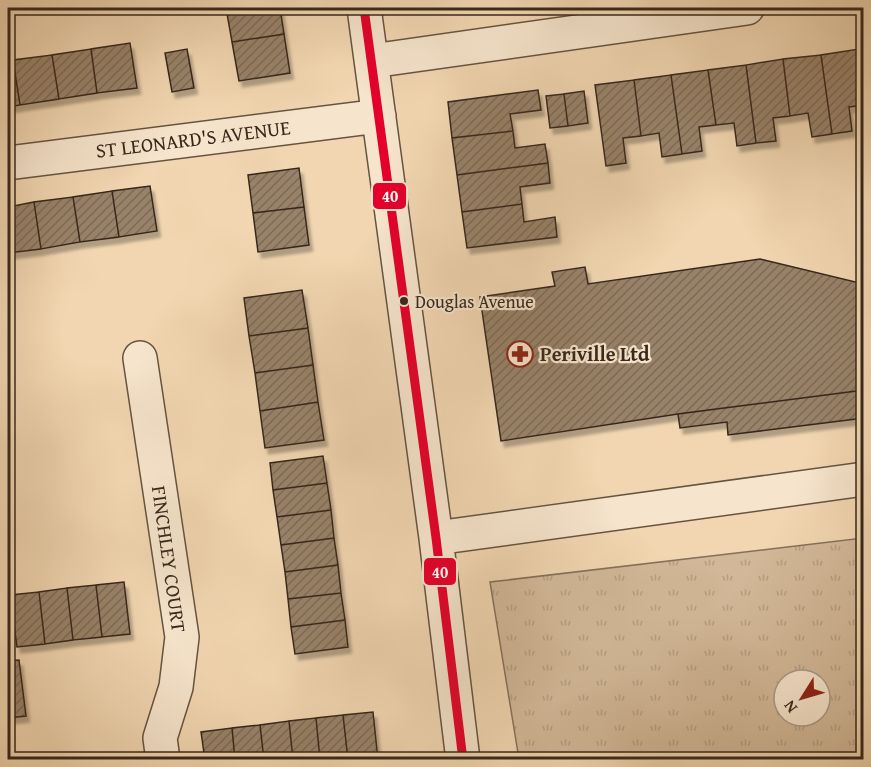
<svg xmlns="http://www.w3.org/2000/svg" width="871" height="767" viewBox="0 0 871 767" font-family="'Gentium Book Plus',serif">
<defs>
<pattern id="grass-tufts" width="24" height="20" patternUnits="userSpaceOnUse" patternTransform="scale(1.5)"><rect width="24" height="20" fill="#d2b898"/><path d="M3 7l-1-3M5 7V3M7 7l1-3M15 17l-1-3M17 17v-4M19 17l1-3" fill="none" stroke="#b59e82"/></pattern>
<pattern id="building-hatch" width="6" height="6" patternUnits="userSpaceOnUse" patternTransform="scale(1.5)"><rect width="6" height="6" fill="#988269"/><path d="M-1 1l2-2M0 6l6-6M5 7l2-2" fill="none" stroke="#7d6a56"/></pattern>
<filter id="shadow"><feDropShadow dx="3.5" dy="6" stdDeviation="1.5" flood-color="#0004"/></filter>
</defs>
<rect width="100%" height="100%" fill="#f1d6b1"/>
<filter id="stains"><feTurbulence type="fractalNoise" baseFrequency=".00333" numOctaves="4"/><feColorMatrix values="0 0 0 0 .2 0 0 0 0 .09 0 0 0 0 .02 0 0 0 .5 -.17"/></filter>
<radialGradient id="worn" r=".72"><stop offset=".6" stop-color="#630" stop-opacity="0"/><stop offset="1" stop-color="#630" stop-opacity=".3"/></radialGradient>
<!-- grass -->
<path fill="url(#grass-tufts)" stroke="#85705a" stroke-width="1.5" fill-rule="evenodd" d="M863,538V759H519L490,582ZM784,680H820V716H784Z"/>
<!-- building -->
<path fill="url(#building-hatch)" stroke="#38281c" stroke-width="1.5" filter="url(#shadow)" d="M226,8H280L284,34L232,42Z
M284,34L290,73L239,81L232,42Z
M130,43L137,88L97,93L91,49Z
M91,49L97,93L59,99L52,55Z
M187,49L194,88L172,92L165,53Z
M859,49L864,84V105L849,107L852,131L832,134L821,55Z
M52,55L59,99L20,105L13,60Z
M821,55L832,134L812,137L808,113L790,116L783,59Z
M783,59L790,116L773,118L776,141L756,143L746,65Z
M13,60L20,105L8,107V61Z
M746,65L756,143L737,146L734,123L716,125L708,70Z
M708,70L716,125L699,127L702,151L682,154L671,75Z
M671,75L682,154L662,157L659,133L641,136L634,80Z
M634,80L641,136L623,138L626,163L606,166L595,85Z
M538,90L541,110L510,114L513,131L452,138L448,102Z
M584,91L588,123L568,126L564,94Z
M564,94L568,126L550,128L546,96Z
M513,131L515,148L545,144L548,163L457,175L452,138Z
M548,163L550,183L520,187L522,204L462,212L457,175Z
M299,168L304,207L253,213L248,175Z
M150,186L157,231L119,237L112,191Z
M112,191L119,237L80,242L73,197Z
M73,197L80,242L41,249L34,202Z
M34,202L41,249L8,253V207Z
M522,204L524,222L555,217L557,237L467,248L462,212Z
M304,207L309,245L258,252L253,213Z
M760,259L864,284V390L678,414L501,441L480,297L555,286L552,272L585,267L588,284Z
M302,290L308,328L249,336L244,298Z
M308,328L313,365L255,373L249,336Z
M313,365L318,402L260,411L255,373Z
M864,390V418L728,435L727,422L680,428L678,414Z
M318,402L324,440L265,448L260,411Z
M323,456L327,483L273,490L270,463Z
M327,483L331,510L277,517L273,490Z
M331,510L334,538L281,545L277,517Z
M334,538L338,565L285,572L281,545Z
M338,565L341,593L288,599L285,572Z
M124,582L130,634L102,637L96,585Z
M96,585L102,637L73,640L67,588Z
M67,588L73,640L45,644L39,592Z
M39,592L45,644L17,647L10,595Z
M341,593L345,620L291,627L288,599Z
M345,620L348,647L295,654L291,627Z
M19,660L26,716L8,718V661Z
M373,712L378,760H348L343,715Z
M343,715L348,760H320L316,718Z
M316,718L320,760H293L289,721Z
M289,721L293,760H264L260,725Z
M260,725L264,760H235L232,728Z
M232,728L235,760H205L201,732Z"/>
<g fill="none" stroke-linecap="round" stroke-linejoin="round">
<!-- minor casing -->
<g stroke="#665441" stroke-width="36">
<path id="minor" d="M364,8L436,538L463,760
M372,61L747,8
M8,163L379,116
M140,358L182,637L176,687L160,738L163,760
M436,538L864,479"/>
</g>
<!-- minor -->
<use href="#minor" stroke="#f6e4cc" stroke-width="33"/>
<!-- bus-1 casing -->
<g stroke="#f6e4cc" stroke-width="14">
<path id="bus-1" d="M364,8L436,538L463,760"/>
</g>
<!-- bus-1 -->
<use href="#bus-1" stroke="#e4002b" stroke-width="9"/>
</g>
<!-- icons -->
<defs>
<g id="pharmacy-ring" transform="scale(1.35)"><circle r="9.5" fill="#f6e4cc" stroke="#8f2418" stroke-width="1.5"/><path d="M-2-6h4v4h4v4h-4v4h-4v-4h-4v-4h4Z" fill="#8f2418"/></g>
</defs>
<g fill-rule="evenodd">
<use href="#pharmacy-ring" x="520" y="354"/>
</g>
<!-- markers -->
<circle fill="#38281c" stroke="#f6e4cc" stroke-width="2" cx="404" cy="301" r="5"/>
<g text-anchor="middle" stroke-width="4.5" stroke-linejoin="round" paint-order="stroke">
<!-- bus labels -->
<g font-size="18" fill="#38281c" stroke="#f6e4cc" text-anchor="start">
<text x="415" y="308">Douglas Avenue</text>
</g>
<!-- street labels -->
<g font-size="20" fill="#38281c" stroke="#f6e4cc">
<text transform="translate(193 139) rotate(-7)" y="7">ST LEONARD'S AVENUE</text>
<text transform="translate(169 559) rotate(82)" y="7">FINCHLEY COURT</text>
</g>
<!-- poi labels -->
<g font-size="20" font-weight="bold" fill="#38281c" stroke="#f6e4cc" text-anchor="start">
<text x="540" y="361">Periville Ltd</text>
</g>
</g>
<g stroke="#f6e4cc" stroke-width="2">
<rect x="372" y="182" width="35" height="28" rx="6" fill="#e4002b"/>
<rect x="423" y="557" width="34" height="29" rx="6" fill="#e4002b"/>
</g>
<g font-size="16" text-anchor="middle" font-weight="bold" fill="#fff">
<text x="390" y="202">40</text>
<text x="440" y="578">40</text>
</g>
<!-- margin -->
<rect width="871" height="767" fill="none" stroke="#f1d6b1" stroke-width="30"/>
<rect x="9" y="9" width="853" height="749" fill="none" stroke="#38281c" stroke-width="3"/>
<rect x="15" y="15" width="841" height="737" fill="none" stroke="#38281c" stroke-width="1.5"/>
<!-- north arrow -->
<g transform="translate(802 698) rotate(233)"><circle r="28" fill="#f6e4cc" stroke="#aa9986" stroke-width="1.5"/>
<path d="M0-4.5L10 22L0 15L-10 22Z" fill="#8f2418"/>
<text y="-9" font-size="16" font-weight="bold" text-anchor="middle" fill="#38281c">N</text>
</g>
<rect width="100%" height="100%" filter="url(#stains)"/>
<rect width="100%" height="100%" fill="url(#worn)"/>
</svg>
